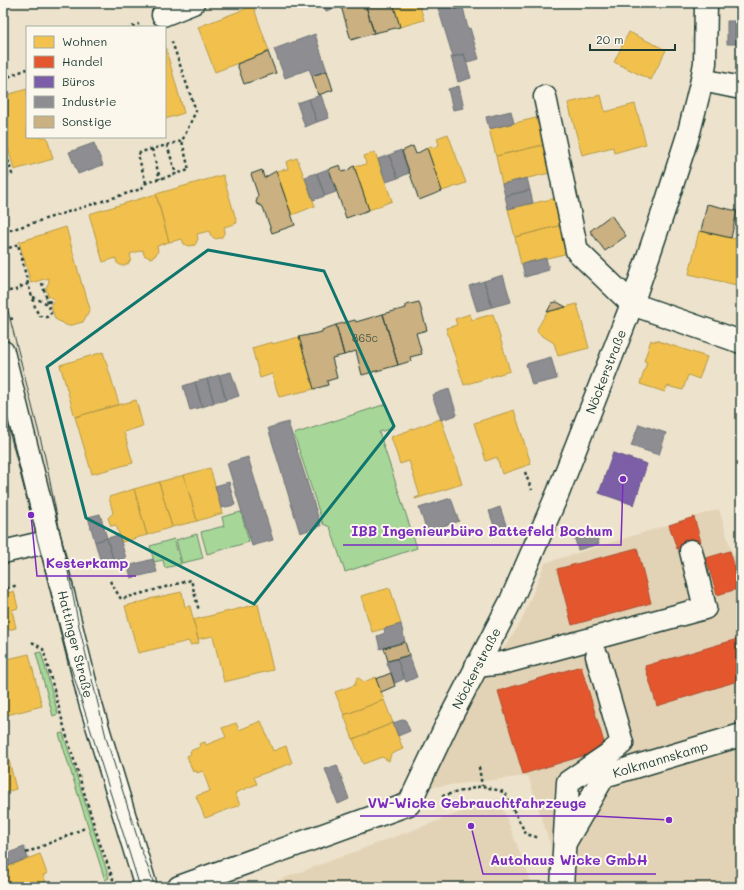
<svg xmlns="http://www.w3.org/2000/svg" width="744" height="890" viewBox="0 0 744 890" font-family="Mali,sans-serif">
<rect width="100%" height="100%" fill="#ede2cc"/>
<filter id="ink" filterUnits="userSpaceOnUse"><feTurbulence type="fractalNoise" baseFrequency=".025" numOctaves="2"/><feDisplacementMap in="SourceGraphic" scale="8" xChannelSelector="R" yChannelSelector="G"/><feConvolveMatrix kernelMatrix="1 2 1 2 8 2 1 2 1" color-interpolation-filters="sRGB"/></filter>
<g filter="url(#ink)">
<!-- built -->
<path fill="#e3d3b6" d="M719,509L733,556L741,554V887H564L528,776L414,789L521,622L545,563Z
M499,798L533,887H260Z"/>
<!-- green -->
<path fill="#a7d798" stroke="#638a66" d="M386,404L393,428L379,432L417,548L345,572L330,527L323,524L294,434Z
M241,512L249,542L207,554L201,532L224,526L222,517Z
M197,534L203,558L182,563L176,540Z
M174,539L181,564L165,568L163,560L154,562L150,546Z
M41,652L58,714L53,716L36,653Z
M63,733L109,878L105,880L59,734Z"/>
<!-- homes -->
<path fill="#f2c14e" stroke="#b39946" d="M3,3H19L3,7Z
M393,3H419L424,20L400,27Z
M499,3H513L500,7Z
M253,6L269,51L215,72L198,27Z
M629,32L666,50L651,80L614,62Z
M165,46L184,113L165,119Z
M27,89V137H47L53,159L14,170L3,129V96Z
M601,95L605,112L635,104L646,144L614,153L613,147L582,155L568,103Z
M536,118L538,125L542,124L546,138L541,139L543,145L496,156L489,129Z
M448,134L466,183L442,191L427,148L431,146L434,148L439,145L437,138Z
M543,145L545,152L549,151L552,165L548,166L550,173L502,184L496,156Z
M375,152L392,201L369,210L354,166L358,165L360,166L366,164L364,156Z
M297,158L315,206L292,215L276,171L288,169L286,162Z
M223,175L237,223L224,227L225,231L222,237L216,239L211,236L209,231L197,234L198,239L195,245L189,246L184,244L182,239L169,242L156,194Z
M156,194L169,242L157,246L158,251L155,256L150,258L144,255L143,250L130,254L131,259L128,264L122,266L117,263L116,258L103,262L89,214Z
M556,198L562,225L515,237L508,209Z
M562,225L569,253L521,264L515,237Z
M66,227L82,285H83L90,309L83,322L68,326L55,319L51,305L54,299L48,296L46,288L49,282L48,278L31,283L19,242Z
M699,231L741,240V286L689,274Z
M577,304L589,348L558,356L554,343L538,333L537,329L547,312Z
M470,314L472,320L493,314L510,371L464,385L446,328L457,325L455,319Z
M299,337L314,389L279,397L272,374L260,378L252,348L272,342V344Z
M651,340L655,342V340L707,357L699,379L688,375L683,390L667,386L665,392L640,384L647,362L644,361Z
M103,352L119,404L75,417L60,365Z
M136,400L143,426L124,432L133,463L92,474L75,417Z
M514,410L531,464L502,474L497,457L486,461L474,423Z
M440,419H441L462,484L415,499V498L420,496L409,461L400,464L391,437Z
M210,468L223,513L197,521L184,475Z
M184,475L197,521L172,527L159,482Z
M159,482L172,527L147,535L134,489Z
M134,489L147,535L122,542L116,525L111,526L108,518L113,513L109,497Z
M5,582L8,593L14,591L18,608L12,610L16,628L3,631V583Z
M390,588L401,624L372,632L361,596Z
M182,592L185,607L190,606L199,643L190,645L189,641L138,653L125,606L149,600V599Z
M258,604L273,670L224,682L213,636L198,639L193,620Z
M29,654L42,706L3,716V660Z
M357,677L364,682L376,677L384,700L344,715L335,692L355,685Z
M384,700L393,723L353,739L344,715Z
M261,721L273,751L286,746L292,763L254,777L257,784L235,793L240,805L205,818L196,796L210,791L203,771L197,773V771L193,772L187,756L191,754L190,751L200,747L199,744L205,742L206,745L226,737L222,728L236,723L239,730Z
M393,723L403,749L391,754L389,761L382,757L363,764L353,739Z
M6,748L16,789L3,793V749Z
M40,854L47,874L43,875L48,887H3V868Z"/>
<!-- shops -->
<path fill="#e4572e" stroke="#a94f30" d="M694,517L701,542L677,549L669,525Z
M637,548L651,603L572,625L557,569Z
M730,551L741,588L717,595L706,558Z
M741,638V680L657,706L645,666Z
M581,666L606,749L523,774L498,691Z"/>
<!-- offices -->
<path fill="#7b5ea7" stroke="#5f5484" d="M613,453L647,464L634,505L599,493Z"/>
<!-- industry -->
<path fill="#8d8d92" stroke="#6c7576" d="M323,3H335L337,8L326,11Z
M454,4L455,9L463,7L468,29L470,28L479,59L467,62L464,54L453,57L438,8Z
M727,21H739L740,44H727Z
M315,34L327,71L312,76L309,69L285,78L274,49Z
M464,54L471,78L458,82L451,57Z
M459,86L464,108L453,110L448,89Z
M321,95L329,118L317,122L309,99Z
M309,99L317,122L305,127L297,103Z
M511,111L514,123L489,129L486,117Z
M94,143L103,165L78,174L69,152Z
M401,150L409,173L398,178L389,155Z
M389,155L398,178L386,182L378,159Z
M328,169L336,192L325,196L317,173Z
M316,173L325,196L313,200L305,177Z
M527,178L530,190L505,196L502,184Z
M530,190L533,203L508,209L505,196Z
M546,258L549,270L525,277L522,264Z
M503,275L511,302L492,307L484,281Z
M484,281L492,307L477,311L469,286Z
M551,357L557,379L532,385L526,364Z
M231,372L239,396L226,400L219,375Z
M219,375L226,400L214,403L207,379Z
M207,379L214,403L202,407L195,382Z
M195,382L202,407L190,410L183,386Z
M449,389L457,415L441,420L432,395Z
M288,422L321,526L300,533L268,428Z
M639,424L666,433L659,455L631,446Z
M248,457L273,540L252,546L227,463Z
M229,482L235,505L221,508L215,486Z
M451,498L459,521L427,531L419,508Z
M500,507L508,531L497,535L489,511Z
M100,514L107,538L95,542L88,517Z
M596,534L599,544L578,550L575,539Z
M119,535L126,558L114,562L107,538Z
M107,538L114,563L102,566L95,542Z
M153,559L157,572L131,578L128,566Z
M401,624L405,642L380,649L377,636L385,633L384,629Z
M409,655L417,677L406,682L397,659Z
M397,659L404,679L395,683L387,663L388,661Z
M405,719L410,731L398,736L393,723Z
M337,765L349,799L338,804L325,769Z
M24,847L28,858L6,867L3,860V855Z
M93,882L96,887H80Z"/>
<!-- building -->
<path fill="#cbb081" stroke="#1f3d34" d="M340,3H365L374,33L351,40Z
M365,3H393L400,27L374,33Z
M453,3H476L455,9Z
M268,52L276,73L244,84L237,64Z
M327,71L333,90L318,95L312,76Z
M413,146L416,154L427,148L442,191L419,200L402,151Z
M340,165L342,172L349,170L350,168L354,166L369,210L346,218L329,169Z
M262,170L264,178L276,171L295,225L272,233L263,207L256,203L258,195L251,174Z
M707,204L737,211L731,238L701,231Z
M611,215L626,236L605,251L590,231Z
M419,302L427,330L416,333L422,354L410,357L411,361L398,365L383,314L406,308V305Z
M557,302L566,307L547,312L552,303Z
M383,314L398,365L362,375L356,351L344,355L336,325L355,320L356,322Z
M336,325L344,355L332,358L337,378L327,381L328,385L314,389L299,337L322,332V330Z
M405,642L409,655L388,661L384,648Z
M391,673L395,686L381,692L376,679Z"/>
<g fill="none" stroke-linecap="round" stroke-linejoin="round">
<!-- minor casing -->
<g stroke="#1f3d34" stroke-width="25">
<g id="minor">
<path d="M163,15L193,3"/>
<path d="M702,80L741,88"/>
<path d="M545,97L577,251L632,304L741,342"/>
<path id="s1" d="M3,352L90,702L146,887"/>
<path d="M3,552L50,541"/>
<path d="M476,666L503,663L705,608L691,551"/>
<path id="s2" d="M566,841L604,776L741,735"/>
<path id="s3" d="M179,887L409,804L449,720L511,601L558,493L632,304L666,204L689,132L702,80L705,63L706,3"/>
<path d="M562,887L568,782L609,754L622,743L597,656"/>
</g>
</g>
<!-- path -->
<path stroke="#1f3d34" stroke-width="2.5" stroke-dasharray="3 3" stroke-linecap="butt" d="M132,27L139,24
M3,79L27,69
M3,143L12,174L3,177
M167,145L176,174
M152,149L160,179
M146,183L138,155L141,152L182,141
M4,232L141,189L146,183L189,170L182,141L196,111L171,39
M9,248L18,244L22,260
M24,259L22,260L28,284
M20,287L28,284L36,310L40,316L47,317L51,313L42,283
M3,292L21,289
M33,297L48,304
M49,303L51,298
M10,319L15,318
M525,472L530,486L532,490
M110,581L121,599L191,580L199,611
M7,588L18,585
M32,642L43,649L66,734L99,841L113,879L112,887
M479,767L482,786
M442,796L482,786L504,792L526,834L540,838
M26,853L85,828"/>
<!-- minor -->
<use href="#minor" stroke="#fbf7ec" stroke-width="22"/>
<!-- tram -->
<path stroke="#1f3d34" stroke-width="1" d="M3,291L45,457L79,626L107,741L140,846L155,887
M3,407L68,658L140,887"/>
</g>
</g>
<!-- marked area -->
<path fill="none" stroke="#0f766e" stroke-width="3" stroke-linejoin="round" d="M208,250L324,271L394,426L254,604L86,518L47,367Z"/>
<g text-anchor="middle" stroke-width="4" stroke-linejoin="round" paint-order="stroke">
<!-- number labels -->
<g font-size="11" fill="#4a5a47">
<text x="365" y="342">865c</text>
</g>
<!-- street labels -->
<g font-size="13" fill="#1f3d34" stroke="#fbf7ec">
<text dy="5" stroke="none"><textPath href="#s3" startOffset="720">Nöckerstraße</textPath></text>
<text dy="5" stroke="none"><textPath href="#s1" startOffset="301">Hattinger Straße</textPath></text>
<text dy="5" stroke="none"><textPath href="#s3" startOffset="396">Nöckerstraße</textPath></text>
<text dy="5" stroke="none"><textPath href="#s2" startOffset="134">Kolkmannskamp</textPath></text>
</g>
</g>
<!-- callouts -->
<path fill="none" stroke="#7b2cbf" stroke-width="1.5" d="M623 479L621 545H343M31 515L37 576H136M669 820L594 816H360M471 826L483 874H656"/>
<g fill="#7b2cbf" stroke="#fbf7ec" stroke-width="1.5">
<circle cx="623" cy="479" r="4"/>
<circle cx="31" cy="515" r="4"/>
<circle cx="669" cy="820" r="4"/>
<circle cx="471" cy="826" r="4"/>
</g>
<g font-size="14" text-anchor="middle" font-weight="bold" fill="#7b2cbf" stroke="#fbf7ec" stroke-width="4" stroke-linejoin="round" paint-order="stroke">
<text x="482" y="536">IBB Ingenieurbüro Battefeld Bochum</text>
<text x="87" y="568">Kesterkamp</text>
<text x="477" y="808">VW-Wicke Gebrauchtfahrzeuge</text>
<text x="569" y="865">Autohaus Wicke GmbH</text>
</g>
<!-- margin -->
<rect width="744" height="890" fill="none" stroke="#fbf7ec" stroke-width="16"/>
<rect x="8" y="8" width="728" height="874" fill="none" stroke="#1f3d34" stroke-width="1.5" filter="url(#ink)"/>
<!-- legend -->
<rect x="26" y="26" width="140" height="112" fill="#fbf7ec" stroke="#a3ada2"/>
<rect x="34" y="36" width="20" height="12" fill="#f2c14e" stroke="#a3ada2"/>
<text x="62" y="46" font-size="12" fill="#1f3d34">Wohnen</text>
<rect x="34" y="56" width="20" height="12" fill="#e4572e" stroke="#a3ada2"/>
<text x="62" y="66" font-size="12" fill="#1f3d34">Handel</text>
<rect x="34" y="76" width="20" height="12" fill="#7b5ea7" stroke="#a3ada2"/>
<text x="62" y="86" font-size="12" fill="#1f3d34">Büros</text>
<rect x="34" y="96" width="20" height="12" fill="#8d8d92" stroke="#a3ada2"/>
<text x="62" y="106" font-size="12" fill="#1f3d34">Industrie</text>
<rect x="34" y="116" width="20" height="12" fill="#cbb081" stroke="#a3ada2"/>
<text x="62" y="126" font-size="12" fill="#1f3d34">Sonstige</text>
<!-- scale -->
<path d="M590 44v6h85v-6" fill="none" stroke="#1f3d34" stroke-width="2"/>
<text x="596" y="44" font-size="12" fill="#1f3d34" stroke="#fbf7ec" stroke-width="3" paint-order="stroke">20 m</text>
</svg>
